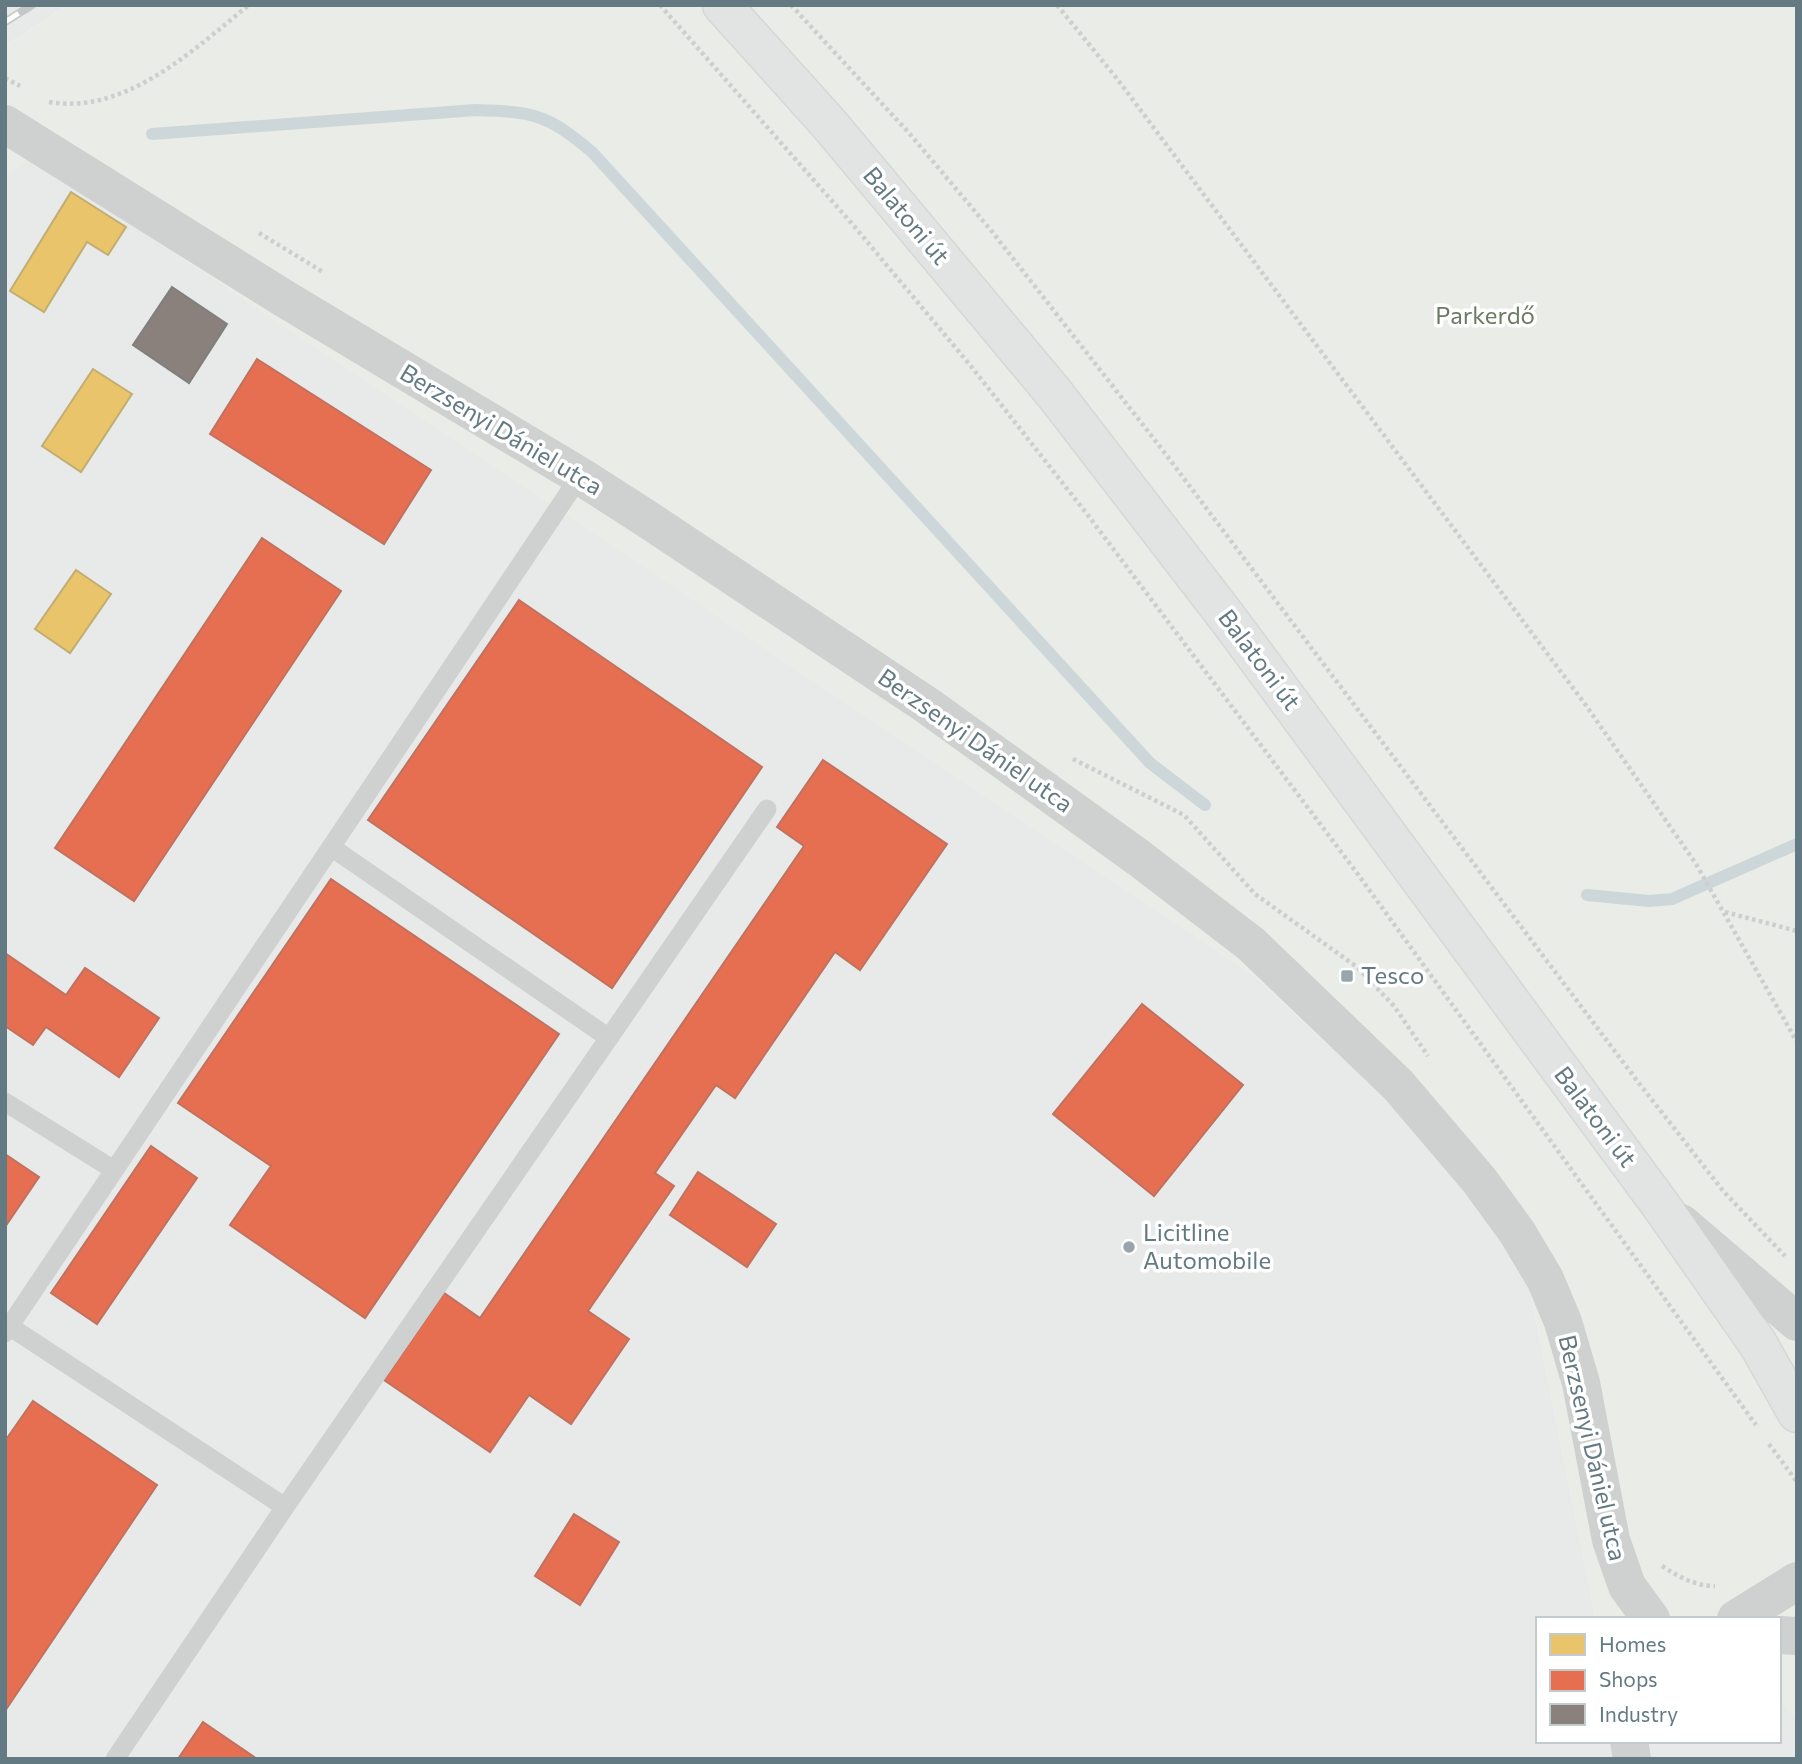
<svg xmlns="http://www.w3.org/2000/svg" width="1802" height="1764" viewBox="0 0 1802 1764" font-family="Commissioner,sans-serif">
<rect width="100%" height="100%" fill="#f9f9f9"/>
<!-- built -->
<path fill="#e8e9e9" d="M5,5H67L5,46Z
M33,158L1253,975L1441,1150L1527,1276L1596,1619H1538V1741H1779V1696L1797,1721V1759H5V174Z"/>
<!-- green -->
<path fill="#e9ece7" d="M67,5H1797V1721L1779,1696V1619H1596L1527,1276L1441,1150L1253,975L33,159L5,174V46Z"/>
<!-- homes -->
<path fill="#e9c46a" stroke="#c1ae72" stroke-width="2" d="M71,192L126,227L108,255L87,242L44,312L10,291Z
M93,369L132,394L81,472L42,446Z
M76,570L111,594L70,653L35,629Z"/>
<!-- shops -->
<path fill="#e76f51" stroke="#c07260" stroke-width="2" d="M257,359L431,470L384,544L210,434Z
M262,538L341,591L134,901L55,848Z
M519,600L762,767L612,988L368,820Z
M823,760L947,844L860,970L835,952L735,1098L716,1085L655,1173L674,1186L588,1311L629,1339L571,1424L529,1395L490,1452L384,1380L444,1293L480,1318L804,846L777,827Z
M331,879L559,1034L365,1318L230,1225L271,1166L178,1103Z
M5,953L66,995L85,968L159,1018L119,1077L46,1027L33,1045L5,1026Z
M1142,1004L1243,1085L1154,1196L1053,1114Z
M151,1146L197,1178L97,1324L51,1293Z
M5,1154L39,1177L5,1227Z
M698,1172L776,1224L747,1267L670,1215Z
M33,1401L157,1485L5,1711V1441Z
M574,1514L619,1542L580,1605L535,1576Z
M203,1722L257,1759H178Z"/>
<!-- industry -->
<path fill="#8a817c" stroke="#7f7f7e" stroke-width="2" d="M172,287L227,324L189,383L133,345Z"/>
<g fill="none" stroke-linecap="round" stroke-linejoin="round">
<!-- stream -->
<path stroke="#cdd7d9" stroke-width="12" d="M152,134L476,110C534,112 547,114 592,152L1150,763L1205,805
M1587,895L1649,901L1672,899L1797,844"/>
<!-- primary casing -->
<g stroke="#d6d7d8" stroke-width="41">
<path id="primary" d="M722,5L830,125L1054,393L1229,620L1662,1207L1758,1344L1797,1413"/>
</g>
<!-- path -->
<path stroke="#cdcecf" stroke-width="4.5" stroke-dasharray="3.5 3.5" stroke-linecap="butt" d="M660,5L854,226L970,365L1087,514L1357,873L1756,1425
M791,5L909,133L994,234L1161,448L1638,1082L1724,1192L1785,1256
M1057,5L1118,80L1585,704L1696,864L1797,1042
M5,78L20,86
M49,102C126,115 193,50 249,5
M259,233L323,272
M1073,759L1184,815L1255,894L1357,967L1394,1006L1428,1056
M1725,912L1797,931
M1769,1444L1797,1482
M1662,1566C1679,1577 1695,1586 1715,1586"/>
<!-- service -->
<path stroke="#cfd1d1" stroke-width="19" d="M331,847L609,1038
M5,1102L114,1170
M9,1326L285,1507
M5,1333L580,476
M115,1759L285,1507L767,809"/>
<!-- minor -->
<path stroke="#cfd1d1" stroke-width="38" d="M5,124L285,299L580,476L644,517L928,706L1139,858L1251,944L1398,1085L1479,1180L1517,1232L1545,1279L1563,1322L1581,1383L1611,1540L1627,1586L1651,1619
M1681,1223L1797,1322
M1736,1619L1797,1581
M1779,1635L1797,1636
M1629,1741L1632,1759"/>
<!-- primary -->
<use href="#primary" stroke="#e2e3e3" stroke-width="38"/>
<!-- rail casing -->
<g stroke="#c4c7c8" stroke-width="8">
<path id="rail" d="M5,22L32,5"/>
</g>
<!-- rail -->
<use href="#rail" stroke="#fff" stroke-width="5" stroke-dasharray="16" stroke-linecap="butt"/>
</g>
<!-- markers -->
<g fill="#98a6ac" stroke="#fff" stroke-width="2.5">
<rect x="1340" y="969" width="14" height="14" rx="3.5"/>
<circle cx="1129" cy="1247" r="7"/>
</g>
<g text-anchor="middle" stroke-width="7" stroke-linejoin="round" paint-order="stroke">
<!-- street labels -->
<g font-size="24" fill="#647a83" stroke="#fff">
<text transform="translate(906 216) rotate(50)" y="8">Balatoni út</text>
<text transform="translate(501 430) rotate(31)" y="8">Berzsenyi Dániel utca</text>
<text transform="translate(1259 660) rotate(53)" y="8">Balatoni út</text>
<text transform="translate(975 741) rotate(35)" y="8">Berzsenyi Dániel utca</text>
<text transform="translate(1595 1117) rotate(53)" y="8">Balatoni út</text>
<text transform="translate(1592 1448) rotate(77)" y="8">Berzsenyi Dániel utca</text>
</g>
<!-- park labels -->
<g font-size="24" fill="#6a7a63" stroke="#fff">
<text x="1485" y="324">Parkerdő</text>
</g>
<!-- poi labels -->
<g font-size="24" fill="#647a83" stroke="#fff" text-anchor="start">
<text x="1361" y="984">Tesco</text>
<text x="1143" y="1241">Licitline<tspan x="1143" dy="28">Automobile</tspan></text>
</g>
</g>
<!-- border -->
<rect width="1802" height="1764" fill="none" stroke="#647a83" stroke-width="14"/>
<!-- legend -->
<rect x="1536" y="1617" width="245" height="126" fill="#ffffff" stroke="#c1cacd" stroke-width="2"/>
<rect x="1550" y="1634" width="35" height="21" fill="#e9c46a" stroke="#c1cacd" stroke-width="2"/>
<text x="1599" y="1652" font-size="21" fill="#647a83">Homes</text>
<rect x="1550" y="1670" width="35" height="21" fill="#e76f51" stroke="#c1cacd" stroke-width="2"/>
<text x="1599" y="1687" font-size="21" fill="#647a83">Shops</text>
<rect x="1550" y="1704" width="35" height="21" fill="#8a817c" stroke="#c1cacd" stroke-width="2"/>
<text x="1599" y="1722" font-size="21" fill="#647a83">Industry</text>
</svg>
